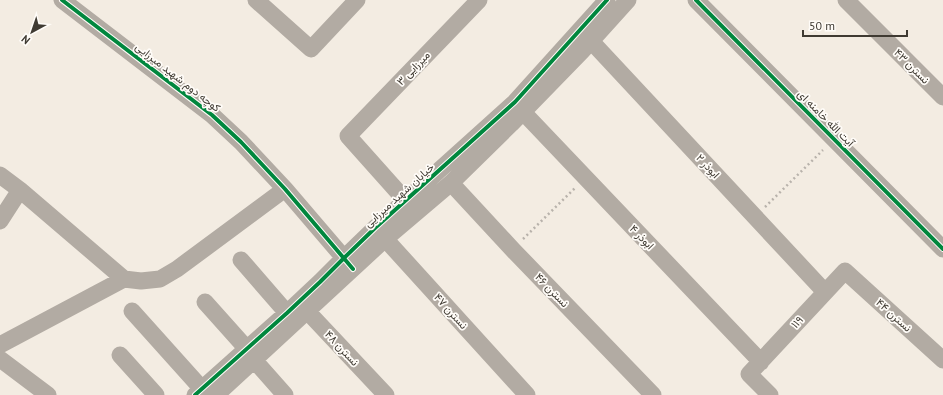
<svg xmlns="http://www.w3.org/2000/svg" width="943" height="395" viewBox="0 0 943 395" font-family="'PT Sans',Vazirmatn,sans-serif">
<rect width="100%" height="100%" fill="#f3ece2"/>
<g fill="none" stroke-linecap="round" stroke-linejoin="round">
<!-- path -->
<path stroke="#b8b2ab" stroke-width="2.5" stroke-dasharray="2 3" stroke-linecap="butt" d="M765,207L823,150
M523,239L575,188"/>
<!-- minor -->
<path stroke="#b2aba3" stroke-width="17" d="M62,0L212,115L241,142L285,189L350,265
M256,0L311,49L357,0
M696,0L943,249
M846,0L943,97
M591,41L825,292
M523,112L761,362
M0,175L20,190L0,221
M451,183L513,250L653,395
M20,190L124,279
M406,201L348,136L479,0
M378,231L527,395
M241,260L287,313
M205,302L247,349L254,360L285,395
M301,303L307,311L386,395
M132,311L202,389
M0,345L124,279L141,281L160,279L177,269L285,189
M120,355L156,395
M0,359L48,395
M195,395L287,313L320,282L344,258L375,228L515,102L607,0
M216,395L385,239L451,183L511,124L582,51L628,0
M770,395L749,374L845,271L943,360"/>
<!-- cycleway casing -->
<g stroke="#fffcf8" stroke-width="6">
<path id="cycleway" d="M62,0L212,115L241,142L285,189L353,269
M696,0L943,249
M195,395L287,313L320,282L344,258L375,228L515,102L607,0"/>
</g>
<!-- cycleway -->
<use href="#cycleway" stroke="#00873e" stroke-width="4"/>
</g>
<g text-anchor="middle" stroke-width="3.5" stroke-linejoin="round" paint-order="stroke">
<!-- street labels -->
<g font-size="11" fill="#3f3a32" stroke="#fffcf8">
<text transform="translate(912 66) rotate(45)" y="4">نسترن ۴۳</text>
<text transform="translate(413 68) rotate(-46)" y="4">میرزایی ۳</text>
<text transform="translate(178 77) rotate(38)" y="4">کوچه دوم شهید میرزایی</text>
<text transform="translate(826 118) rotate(45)" y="4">آیت الله خامنه ای</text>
<text transform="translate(708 166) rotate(47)" y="4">ابوذر ۲</text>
<text transform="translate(399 195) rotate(-42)" y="4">خیابان شهید میرزایی</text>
<text transform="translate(642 237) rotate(46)" y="4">ابوذر ۴</text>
<text transform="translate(552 290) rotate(46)" y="4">نسترن ۴۶</text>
<text transform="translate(451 311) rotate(48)" y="4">نسترن ۴۷</text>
<text transform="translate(894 315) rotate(42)" y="4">نسترن ۴۴</text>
<text transform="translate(797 322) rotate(-47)" y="4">۱۱۹</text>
<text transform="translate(342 348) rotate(47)" y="4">نسترن ۴۸</text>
</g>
</g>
<!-- north arrow -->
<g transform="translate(32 32) rotate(220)" stroke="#fffcf8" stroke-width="3" paint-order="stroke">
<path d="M0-3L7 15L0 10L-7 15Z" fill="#3f3a32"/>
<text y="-6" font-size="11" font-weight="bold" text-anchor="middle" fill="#3f3a32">N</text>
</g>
<!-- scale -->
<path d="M803 30v6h104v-6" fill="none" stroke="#3f3a32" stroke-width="2"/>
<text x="809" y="30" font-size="12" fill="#3f3a32" stroke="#fffcf8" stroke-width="3" paint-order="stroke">50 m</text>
</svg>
